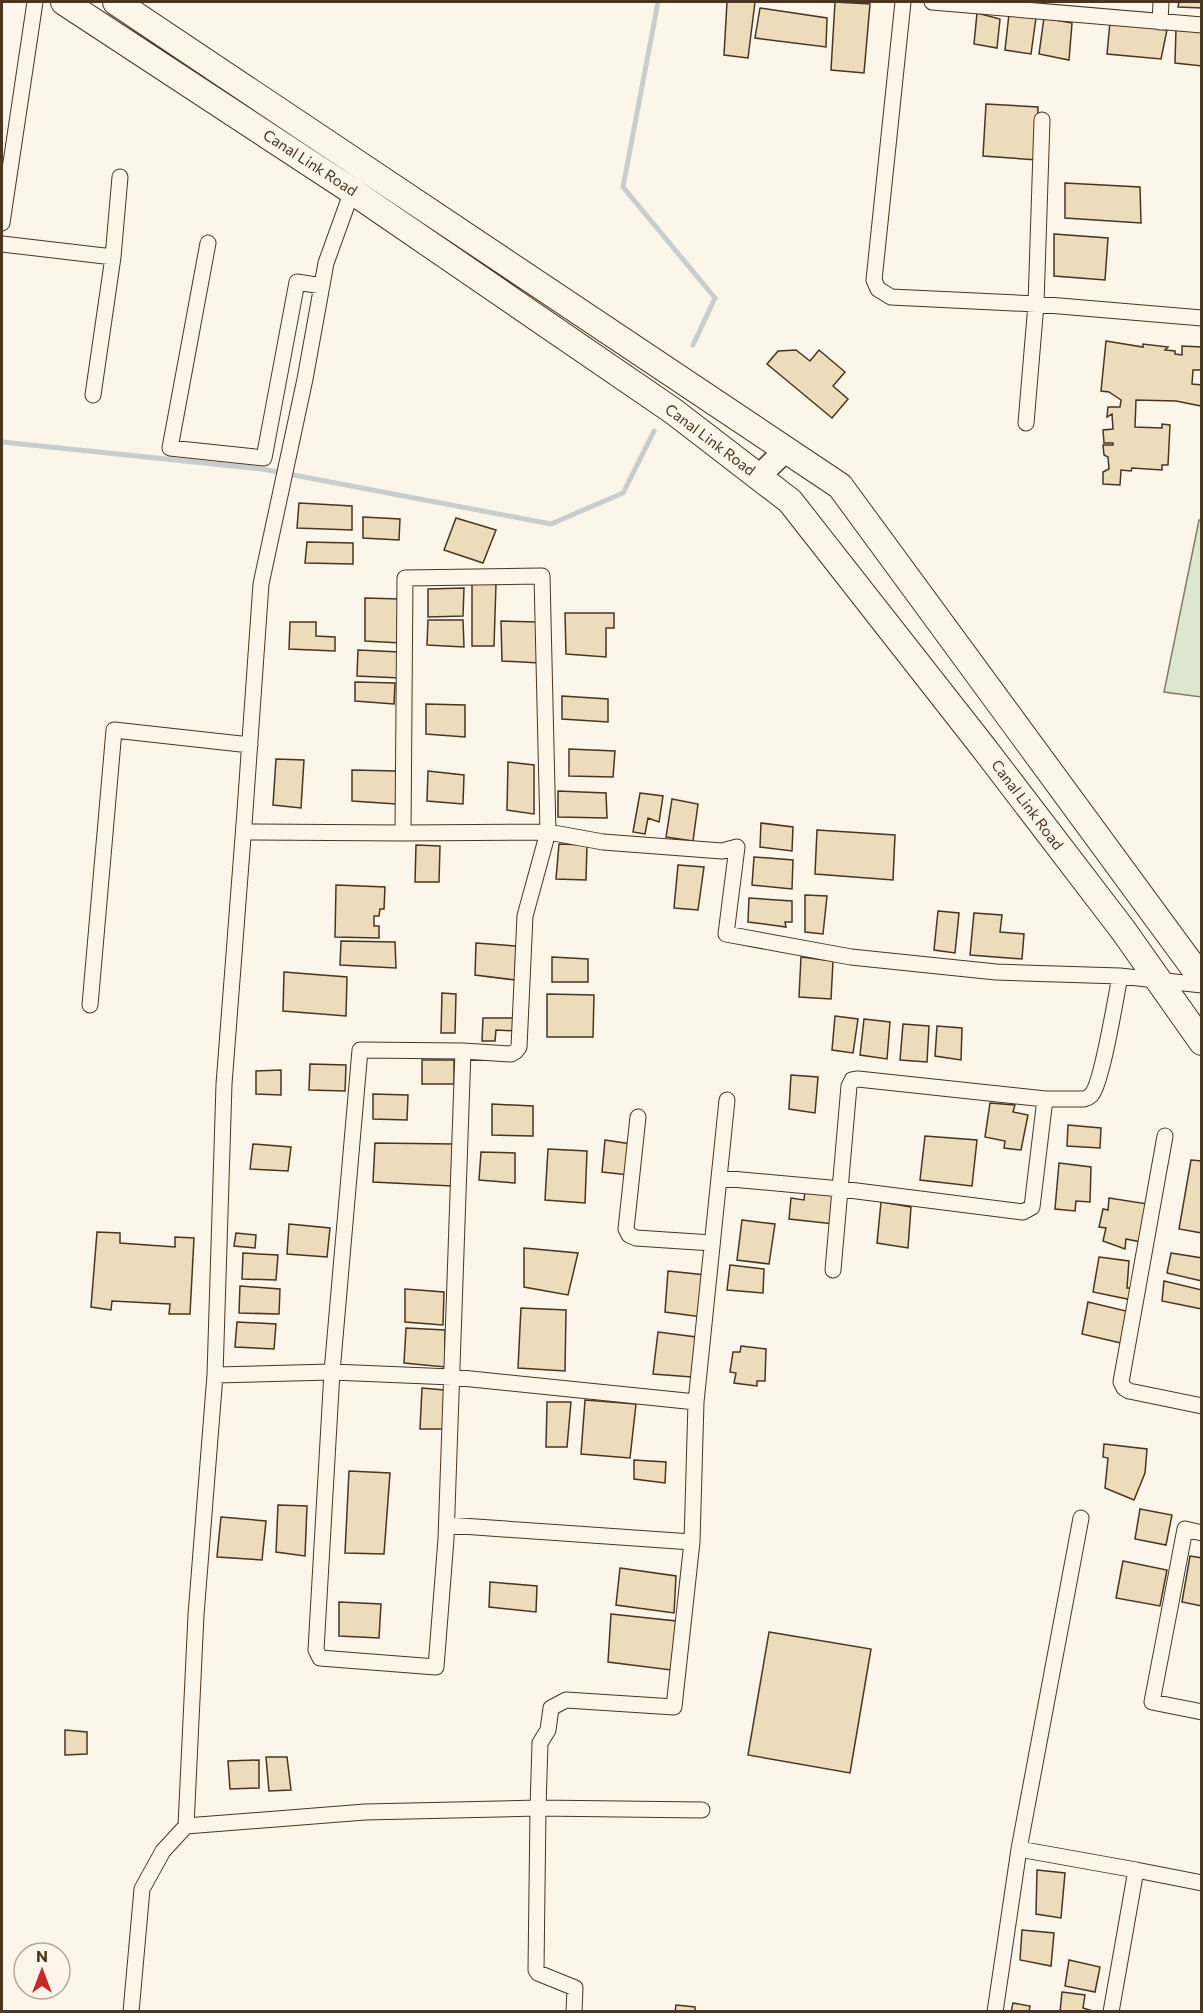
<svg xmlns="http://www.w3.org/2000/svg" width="1203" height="2013" viewBox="0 0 1203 2013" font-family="Commissioner,sans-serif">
<rect width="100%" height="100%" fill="#fbf6e9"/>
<!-- green -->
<path fill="#dce7d0" stroke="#887966" stroke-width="1.5" d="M1199,520H1202L1201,697L1164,692Z"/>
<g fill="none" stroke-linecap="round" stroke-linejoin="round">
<!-- stream -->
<path stroke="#c9cecd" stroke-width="5" d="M658,2L623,187L715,298L693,345
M2,442L262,469L551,524L623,493L654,431"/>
</g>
<!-- building -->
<path fill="#ecdcbc" stroke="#4a3520" stroke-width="1.5" d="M727,2H755L748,58L724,55Z
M835,2L870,4L864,73L831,70Z
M1179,2H1202V8L1178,7Z
M760,8L827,18L826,47L755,38Z
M977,13L1000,19L997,48L974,44Z
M1009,14L1036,18L1031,54L1005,50Z
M1044,18L1072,23L1069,60L1039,54Z
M1110,22L1167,30L1161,59L1107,54Z
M1176,29L1202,31V66L1175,63Z
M986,104L1038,107L1037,160L983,156Z
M1065,183L1140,187L1141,223L1065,218Z
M1054,234L1108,238L1105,280L1054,276Z
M1106,341L1143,347V344L1168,347L1165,350L1175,351V354L1182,355V346L1202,347V370H1193L1192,384L1202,385L1201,406L1176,401L1136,400L1135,427L1162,428V424L1170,425L1168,465H1162V470L1132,468L1131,471L1121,470L1120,485L1103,484V472L1109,469L1108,457L1104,455L1103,445H1113V443H1104L1103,430L1113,429L1112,414L1107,417L1108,407H1120L1121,400L1109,392L1101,391Z
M796,350L810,361L819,350L845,372L833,386L848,399L832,418L767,364L778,351Z
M299,503L352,506V530L297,528Z
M363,517L400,519L399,540L363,538Z
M456,518L496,530L483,563L444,550Z
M307,542L353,543V564L305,563Z
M472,583L496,584L494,646H472Z
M464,588L463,616L428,617V589Z
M365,598L400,599L401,643L365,641Z
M565,613H614V628H606V657L566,654Z
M428,620H463L464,647L427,645Z
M501,621L538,622L539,663L502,661Z
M290,622H316V636L335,637V651L289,649Z
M358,650L400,652V678L357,676Z
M355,682L395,683L394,704L355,701Z
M562,696L608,699V722L562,719Z
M426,704L465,705V737L426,734Z
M569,749L615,751L613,777L569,776Z
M276,759L304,760L301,808L273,805Z
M508,762L534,765V814L507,810Z
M352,770L396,771V804L352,801Z
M428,771L464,775L463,804L427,801Z
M558,791L606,793L607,818L558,817Z
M640,793L663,796L659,822L648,818L645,834L633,832Z
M672,799L698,804L693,841L666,837Z
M761,823L793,827L792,851L760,847Z
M817,830L895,835L893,880L815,874Z
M559,844L587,845L586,880L556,879Z
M416,845L440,846L439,882H415Z
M754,857L793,860L792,889L752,885Z
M678,865L704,867L698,910L674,908Z
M336,885L385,887L384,909H380L379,916H374V926H379V938L335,937Z
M805,895L827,896L823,934L805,932Z
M749,898L792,901V922H785L786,927L748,922Z
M938,911L959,913L955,953L934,950Z
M974,913L1002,915L1000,932L1024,934L1022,959L970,955Z
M341,941L395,942L396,968L340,965Z
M476,943L516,946L515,980L475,975Z
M552,957L588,959V982H552Z
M801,957L833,961L831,999L799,997Z
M284,972L347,977L346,1016L283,1011Z
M442,993L456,994L455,1033H441Z
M547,994L594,995L593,1037H547Z
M835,1016L858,1019L853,1053L832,1050Z
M483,1018H516V1031L496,1030L495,1041H482Z
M864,1019L890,1022L887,1059L860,1055Z
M903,1024L929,1026L927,1062L900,1060Z
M937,1026L962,1028L961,1060L935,1056Z
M422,1060H454V1084H422Z
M310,1064L346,1065L345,1091L309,1090Z
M281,1070V1095L256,1094V1071Z
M791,1075L818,1077L815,1113L789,1109Z
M373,1094L408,1095L407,1120L373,1119Z
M990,1103L1015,1105L1013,1112L1028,1115L1021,1150L1004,1148L1005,1141L985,1137Z
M492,1104L533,1106V1136L492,1135Z
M1068,1125L1101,1128L1100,1148L1067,1146Z
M925,1136L977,1140L972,1186L920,1180Z
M605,1140L631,1144L629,1175L602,1172Z
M375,1143L454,1144L452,1186L373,1182Z
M253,1144L291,1147L288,1171L250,1169Z
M548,1149L587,1151L585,1203L545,1200Z
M481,1152L515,1153V1183L479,1180Z
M1191,1160L1202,1161V1233L1179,1229Z
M1059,1163L1091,1167L1090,1202L1076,1201L1075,1211L1055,1209Z
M805,1191L834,1195V1224L789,1219L791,1198L804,1200Z
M1109,1198L1148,1204L1141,1242L1126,1239L1125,1249L1103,1241L1106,1228L1099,1227L1103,1209L1108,1210Z
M881,1202L911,1207L908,1248L877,1243Z
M742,1220L775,1224L769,1264L737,1260Z
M289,1224L330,1228L327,1257L287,1254Z
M97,1232L120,1233V1243L175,1247V1237L194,1238L190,1314H169L170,1304L112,1301L111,1310L91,1307Z
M236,1233L256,1235L255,1248L234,1246Z
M524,1248L578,1253L568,1295L524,1287Z
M243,1253L278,1255L276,1280L242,1279Z
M1171,1253L1202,1258V1281L1167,1273Z
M1099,1257L1129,1261L1127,1288H1133L1132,1300L1093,1292Z
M730,1265L764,1269L763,1293L727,1290Z
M668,1271L706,1275L702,1317L665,1312Z
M1164,1281L1202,1290V1309L1162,1301Z
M240,1286L280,1289L279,1314L239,1313Z
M405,1289L444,1292L443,1325L405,1322Z
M1088,1302L1126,1311L1121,1343L1082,1334Z
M521,1308L566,1310L565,1371L518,1368Z
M237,1322L276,1324L274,1349L235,1347Z
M406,1328L445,1330V1367L404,1363Z
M658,1332L696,1337L692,1377L653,1374Z
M741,1346L766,1349L765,1381H757V1386L734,1383L736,1373L730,1372L733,1352H740Z
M422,1388L444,1390V1429H420Z
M585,1400L636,1404L630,1458L581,1454Z
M547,1402H571L567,1447H546Z
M1104,1444L1147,1449L1145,1473L1134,1500L1105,1488L1108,1458L1103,1457Z
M634,1460L666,1462L665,1483L634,1479Z
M349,1471L390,1473L384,1554L345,1553Z
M278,1505L307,1506L305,1556L276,1552Z
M1140,1509L1172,1515L1166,1545L1135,1539Z
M221,1517L266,1521L262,1560L217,1557Z
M1190,1556L1202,1558V1606L1182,1602Z
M1123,1561L1167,1570L1160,1606L1116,1598Z
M620,1568L676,1576L674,1613L616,1605Z
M490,1582L537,1586L536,1612L489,1607Z
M339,1602L381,1604L379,1638L339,1636Z
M611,1614L676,1621L671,1670L608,1662Z
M769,1632L871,1649L850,1773L748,1755Z
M65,1730L87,1732V1754L65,1755Z
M266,1757H287L291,1790L269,1791Z
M259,1760V1788L230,1789L228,1761Z
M1037,1870L1065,1873L1061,1918L1036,1914Z
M1022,1930L1054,1933L1051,1966L1020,1960Z
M1069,1960L1100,1967L1095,1992L1065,1986Z
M1062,1992L1085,1995L1083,2008L1096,2012H1060Z
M1013,2003L1030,2006L1029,2012H1011Z
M676,2005L695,2007V2012H675Z"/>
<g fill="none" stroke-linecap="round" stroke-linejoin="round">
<!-- street casing -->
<g stroke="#4a3520" stroke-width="17">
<path id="street" d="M903,2L874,280L878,289L891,297L1036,304L1202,318
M932,2L1202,25
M1160,22L1161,2
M352,191L326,263L305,379L261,584L245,811L224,1084L215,1375L196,1615L186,1826L365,1812L538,1808L536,1970L538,1973L575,1988L574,2012
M2,223L35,2
M208,243L170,448L264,458L297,282L322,286
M2,244L113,257
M93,395L113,257L120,177
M1026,423L1036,304L1042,120
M244,832L403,833
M90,1005L114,730L250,745
M463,1051L360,1050L332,1372L316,1650L320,1658L436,1667L446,1539L463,1051L511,1054L516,1051L519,1047L525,916L548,832L542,576L405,578L403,833L548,832L603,842L722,851L737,847L726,934L851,957L996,972L1120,976L1202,985
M638,1117L626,1229L629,1235L636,1238L712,1243
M1165,1136L1121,1382L1124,1388L1129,1391L1202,1406
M720,1178L841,1189L1023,1212L1032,1207L1045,1099
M833,1270L849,1086L852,1080L858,1079L1045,1099H1084C1087,1098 1090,1097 1092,1094C1102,1082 1116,997 1120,976
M215,1375L332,1372L452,1377L696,1402
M1081,1518L1019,1849L1136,1870
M447,1525L692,1542L696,1402L727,1100
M1202,1533L1185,1529L1152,1702L1202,1712
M692,1542L674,1707L566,1700L551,1708L548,1730L540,1743L538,1808L702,1810
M131,2012L142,1889L163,1851L186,1826
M995,2012L1019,1849
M1111,2012L1136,1870L1202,1883"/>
</g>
<!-- secondary casing -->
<g stroke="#4a3520" stroke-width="25">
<path id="secondary" d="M758,477L786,450"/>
</g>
<!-- primary casing -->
<g stroke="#4a3520" stroke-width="28">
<path id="primary" d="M64,2L352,191L673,411L790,501L983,747L1123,930L1202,1042
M116,2L840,486L1202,979"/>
</g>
<!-- street -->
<use href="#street" stroke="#fbf6e9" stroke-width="15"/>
<!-- secondary -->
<use href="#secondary" stroke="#fbf6e9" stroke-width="22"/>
<!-- primary -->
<use href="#primary" stroke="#fbf6e9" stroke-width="26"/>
</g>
<g text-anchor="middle" stroke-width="4.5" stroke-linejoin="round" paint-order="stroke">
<!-- street labels -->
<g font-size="15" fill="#4a3520" stroke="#fbf6e9">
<text transform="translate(310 163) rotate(33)" y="5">Canal Link Road</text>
<text transform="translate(710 440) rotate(37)" y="5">Canal Link Road</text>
<text transform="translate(1027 805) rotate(53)" y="5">Canal Link Road</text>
</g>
</g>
<!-- border -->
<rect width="1203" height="2013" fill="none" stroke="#4a3520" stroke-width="6"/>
<!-- north arrow -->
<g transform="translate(42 1971)"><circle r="28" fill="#fbf6e9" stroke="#b4a999" stroke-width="1.5"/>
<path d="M0-4.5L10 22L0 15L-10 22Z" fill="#c62828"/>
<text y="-9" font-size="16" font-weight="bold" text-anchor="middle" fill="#4a3520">N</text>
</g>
</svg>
